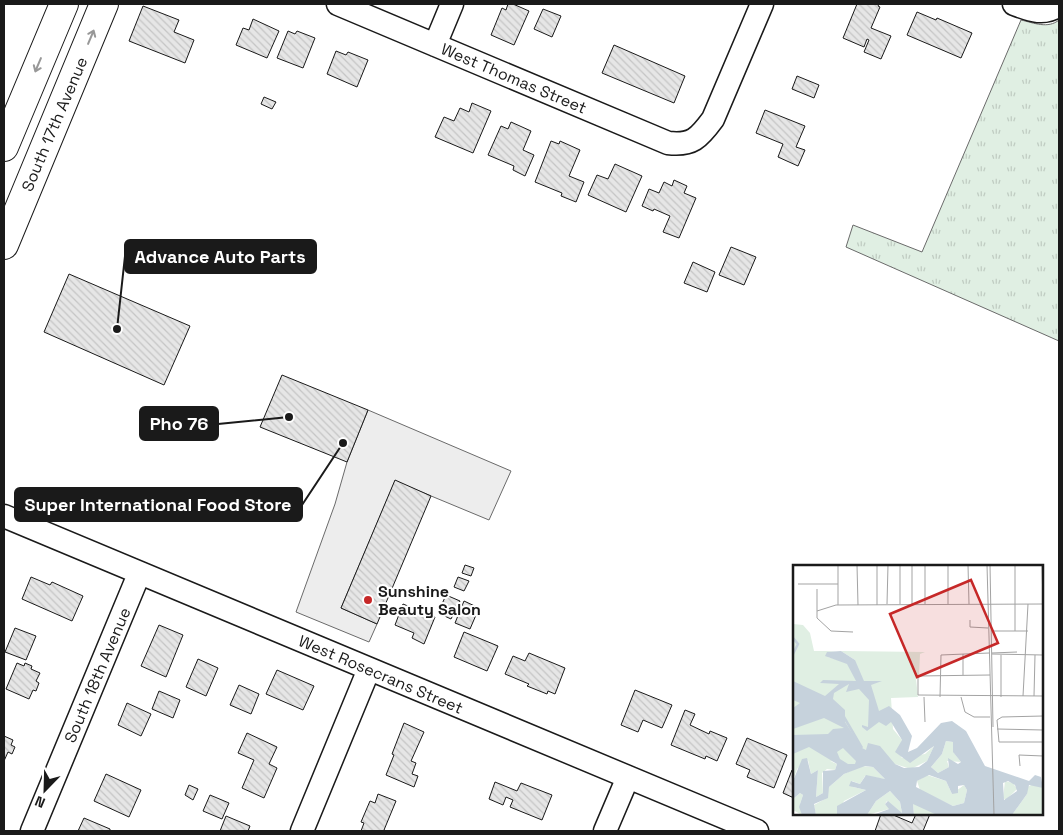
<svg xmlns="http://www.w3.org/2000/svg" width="1063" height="835" viewBox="0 0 1063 835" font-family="'Space Grotesk',sans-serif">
<defs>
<pattern id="park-tufts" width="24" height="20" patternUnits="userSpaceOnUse" patternTransform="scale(1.25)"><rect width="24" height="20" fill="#e0efe3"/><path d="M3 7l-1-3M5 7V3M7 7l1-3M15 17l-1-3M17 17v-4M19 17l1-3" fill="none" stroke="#c0ccc2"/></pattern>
<pattern id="building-back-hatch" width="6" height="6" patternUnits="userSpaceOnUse" patternTransform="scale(1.25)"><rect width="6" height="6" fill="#e6e6e6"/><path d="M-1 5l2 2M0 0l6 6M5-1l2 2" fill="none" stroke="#c5c5c5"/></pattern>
</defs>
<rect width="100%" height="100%" fill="#fff"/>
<!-- park -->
<path fill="url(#park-tufts)" stroke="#6a6a6a" d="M1021,20C1034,23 1048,29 1059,20V341L846,247L853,225L922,252Z"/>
<!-- parking -->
<path fill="#ededed" stroke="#6a6a6a" d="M368,410L511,471L489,520L395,481L341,608L377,624L369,642L296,612L335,504L347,462Z"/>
<!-- building -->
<path fill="url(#building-back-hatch)" stroke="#1a1a1a" d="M508,4H513L529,11L514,45L491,35L502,8L506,10Z
M857,4H879L878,6L880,7L871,28L891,36L881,59L864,52L869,40L867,39L864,47L843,38Z
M143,6L179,20L174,32L194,40L185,63L129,41Z
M543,9L561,16L552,37L534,29Z
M917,12L936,20L937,18L972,33L961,58L907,35Z
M253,19L279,31L267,58L236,45L243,28L249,30Z
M288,31L295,34L297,31L315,38L303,68L277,58Z
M614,45L685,76L674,103L602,73Z
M336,51L346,55L348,52L368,60L357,87L327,74Z
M797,76L819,85L814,98L792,89Z
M264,97L276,102L272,109L261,104Z
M472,103L491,111L473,153L435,137L444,117L454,121L460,108L469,112Z
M765,110L805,126L796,147L805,150L798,166L778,157L783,144L756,133Z
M511,122L531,131L523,150L534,155L525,176L513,170L514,166L488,155L501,126L508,129Z
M551,141L559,144L560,141L580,150L569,176L584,182L576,202L561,196L562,193L535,182Z
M615,164L642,176L626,212L588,195L597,175L608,179Z
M674,180L687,186L684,193L696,198L679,238L663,232L670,216L654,209L653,211L642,206L649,189L659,193L664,182L672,186Z
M731,247L756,257L744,285L719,275Z
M693,262L715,272L707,292L684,283Z
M69,274L190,326L164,385L44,332Z
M282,375L368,410L347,462L260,427Z
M395,480L431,496L377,624L341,608Z
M465,565L474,568L471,576L462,573Z
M31,577L50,585L52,582L83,596L72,621L22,599Z
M458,577L469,581L464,591L454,587Z
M446,595L460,601L451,619L438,613Z
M464,601L479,608L470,629L455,623Z
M403,604L435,617L424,644L412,638L414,633L395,625Z
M159,625L183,635L166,677L141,666Z
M15,628L36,636L26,660L5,652Z
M464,632L498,646L487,671L454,657Z
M529,653L565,668L555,694L548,691L547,694L527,686L529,684L505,674L513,656L525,661Z
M198,659L218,668L206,696L186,687Z
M17,663L24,666L25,663L32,666L31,669L40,673L36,681L39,683L36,691L33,690L29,699L6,689Z
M277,670L314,686L303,710L266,694Z
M239,685L259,694L251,714L230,705Z
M635,690L672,705L662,728L643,720L638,732L621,725Z
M159,691L180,700L173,718L152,709Z
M127,703L151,714L141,736L118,725Z
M685,710L695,714L690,725L709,734L710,731L727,738L717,761L706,756L705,759L671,745Z
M404,723L424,732L411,761L416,763L412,774L418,776L414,787L386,775L394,755L392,754Z
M247,733L277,747L269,764L277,768L264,798L242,788L254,760L238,753Z
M4,736L13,740L11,745L15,747L12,754L8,752L4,761Z
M747,738L787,755L774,788L747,777L750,770L736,764Z
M792,770L794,771V798L783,793Z
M106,774L141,790L129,817L94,801Z
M495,782L517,791L521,783L552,795L542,820L510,807L513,800L506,797L503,805L489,799Z
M189,785L198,789L193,800L185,795Z
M378,794L396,801L384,830L387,831H361L364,823L361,822L370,801L375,803Z
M210,795L229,803L222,819L203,811Z
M881,814H891L912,823L916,814H930L923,831H875Z
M226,816L250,826L248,831H220Z
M84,818L110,829V831H78Z"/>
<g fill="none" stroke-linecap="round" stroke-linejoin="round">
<!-- minor casing -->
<g stroke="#1a1a1a" stroke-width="25">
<path id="minor" d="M338,4L668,143C692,146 699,138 713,119L762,4
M1014,4C1030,10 1044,16 1059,5
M435,45L452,4
M4,516L757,831
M32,831L139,574
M302,831L369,669
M605,831L628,777"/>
</g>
<!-- major casing -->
<g stroke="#1a1a1a" stroke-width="30">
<path id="major" d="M4,147L64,4
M4,245L104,4"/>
</g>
<!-- minor -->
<use href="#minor" stroke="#fff" stroke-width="22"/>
<!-- major -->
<use href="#major" stroke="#fff" stroke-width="28"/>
</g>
<!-- one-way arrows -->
<defs><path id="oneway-shaft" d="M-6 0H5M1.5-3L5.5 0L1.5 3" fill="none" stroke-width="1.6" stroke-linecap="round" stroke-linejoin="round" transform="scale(1.25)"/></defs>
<g stroke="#989898">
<use href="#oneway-shaft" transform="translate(91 37) rotate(-67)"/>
<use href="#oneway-shaft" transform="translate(38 65) rotate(113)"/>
</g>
<!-- markers -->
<circle fill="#c62828" stroke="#fff" stroke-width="2" cx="368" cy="600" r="5"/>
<g text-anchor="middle" stroke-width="4" stroke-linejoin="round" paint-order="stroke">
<!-- street labels -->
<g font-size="16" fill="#1a1a1a" stroke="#fff">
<text transform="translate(514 78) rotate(23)" y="6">West Thomas Street</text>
<text transform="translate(54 124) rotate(-67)" y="6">South 17th Avenue</text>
<text transform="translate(381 674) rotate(23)" y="6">West Rosecrans Street</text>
<text transform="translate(97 675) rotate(-67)" y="6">South 18th Avenue</text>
</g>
<!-- poi labels -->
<g font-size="16" font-weight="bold" fill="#1a1a1a" stroke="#fff" text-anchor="start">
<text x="378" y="597">Sunshine<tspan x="378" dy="18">Beauty Salon</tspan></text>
</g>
</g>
<!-- overview -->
<g transform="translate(793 565)">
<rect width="250" height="250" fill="#fff"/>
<path d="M0,59L10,60L17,68L21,86H44L34,87L35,92L52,97L62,95L48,86L132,87L127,89L126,110L123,114L125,132L98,133L100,164L109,175L106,188L109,193L132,189L141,181L134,196L118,204L102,199L60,200L37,196L44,199L42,205L34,204L29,208L30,228L23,232L25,205L18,209L15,195L4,204L0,216ZM153,176L160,177L161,188L168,197L154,196L156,202L145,208L138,202L149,189ZM69,201L80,202L92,214L72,211L67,219L59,216L60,222L73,225L51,236L44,250H23L21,240L32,234L36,222L51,209ZM134,210L153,216L159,229L171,220L174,225L171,238L160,241L127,225L124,216ZM212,216L220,218L224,224L213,235L210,233ZM241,219L250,223V250H219L234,229V222ZM97,226L107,237L109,249L94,236L92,239L96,241V244L74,250L83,236ZM7,228L10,230L7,239L9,250L0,245V234ZM120,239H124L145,249L121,250Z" fill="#e0efe3"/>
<path d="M48,86L62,95L71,116H89L78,120L86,146L96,141L107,150L119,171L115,187L124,183L148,158L159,156L173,166L192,201L236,216L242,210L248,212L250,223L236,220L234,229L219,250H144L120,239L121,250H80L96,244L92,239L95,236L109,248L107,237L97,226L83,236L74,250H44V241L73,225L56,221L58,216L67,219L73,210L92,214L80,202L72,201L51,209L36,222L35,233L21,239L23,250H9L6,242L10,230L7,228L0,234V216L9,194L14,193L18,209L25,205L23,232L30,228V206L42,205L44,199L16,182L0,189V170L35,169L40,164L51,163L31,153L0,164V143L7,138L0,135V116L32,131L46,119L27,118L30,115L63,116L54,99L32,91L34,87ZM56,119L53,127L66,124L76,135L75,162L69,160V162L74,166L86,157L93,161L98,157L109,175L102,187L117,198L141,181L134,196L126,202L111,203L102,199L87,181L75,178L73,185L69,183L52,157V145L40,134L41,128ZM153,176L160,177V187L168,197L165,199L155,193L156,202L145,208L138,202L149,189ZM50,183L63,196L62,199H55L47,194L44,187ZM136,210L153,216L159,229L165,228V221L171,220L174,225L171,238L160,241L123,222L124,216ZM215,216L222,220L224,226L211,235L210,218Z" fill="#c6d2dc" fill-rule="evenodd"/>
<path fill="none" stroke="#c6d2dc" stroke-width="2.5" d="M0,73L5,79L0,89M51,152L69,183"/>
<path fill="none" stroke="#a3a3a3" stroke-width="1" d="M45,0V40M64,0L65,40M84,0V40M107,0V39M119,0V39M132,0V39M155,0V39M175,0L176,39M194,0L201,250M197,0L200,162M249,0L250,39M5,19H45M94,39L95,0M24,46V24M177,55V62L195,63M200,66H235M222,66V0M60,67L38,66L24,53V46L43,40L250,39M199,88L224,87M170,89V110M199,89L250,90M197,110L125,111V130L250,131M230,131L235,39M241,131L242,90M131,132L132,157M147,132L148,90L196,88M168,132L172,147L181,152H197M208,132V90M250,151L209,152L204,155L206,177H250M204,164L250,165M227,201L226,190L250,191"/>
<path fill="#c62828" fill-opacity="0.15" stroke="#c62828" stroke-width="2.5" d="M178,15L205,78L124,112L97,49Z"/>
<rect width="250" height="250" fill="none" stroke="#1a1a1a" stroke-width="2.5"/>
</g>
<!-- callouts -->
<path fill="none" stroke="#1a1a1a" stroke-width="2" d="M117 329L125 256M289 417L218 424M343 443L302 505"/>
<g fill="#1a1a1a" stroke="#fff" stroke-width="2">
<circle cx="117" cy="329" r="5"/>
<circle cx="289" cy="417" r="5"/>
<circle cx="343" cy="443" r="5"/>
</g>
<g fill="#1a1a1a" stroke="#1a1a1a" stroke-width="2">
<rect x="125" y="240" width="191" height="33" rx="5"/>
<rect x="140" y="407" width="78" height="33" rx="5"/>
<rect x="15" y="488" width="287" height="33" rx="5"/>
</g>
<g font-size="18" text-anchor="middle" font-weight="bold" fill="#fff">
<text x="220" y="263">Advance Auto Parts</text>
<text x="179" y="430">Pho 76</text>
<text x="158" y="511">Super International Food Store</text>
</g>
<!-- border -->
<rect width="1063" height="835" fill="none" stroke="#1a1a1a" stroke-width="10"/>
<!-- north arrow -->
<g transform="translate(45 790) rotate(203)" stroke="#ffffff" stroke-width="4" paint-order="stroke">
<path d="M0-4L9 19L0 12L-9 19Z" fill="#1a1a1a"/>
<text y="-8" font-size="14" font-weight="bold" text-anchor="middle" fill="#1a1a1a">N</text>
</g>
</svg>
